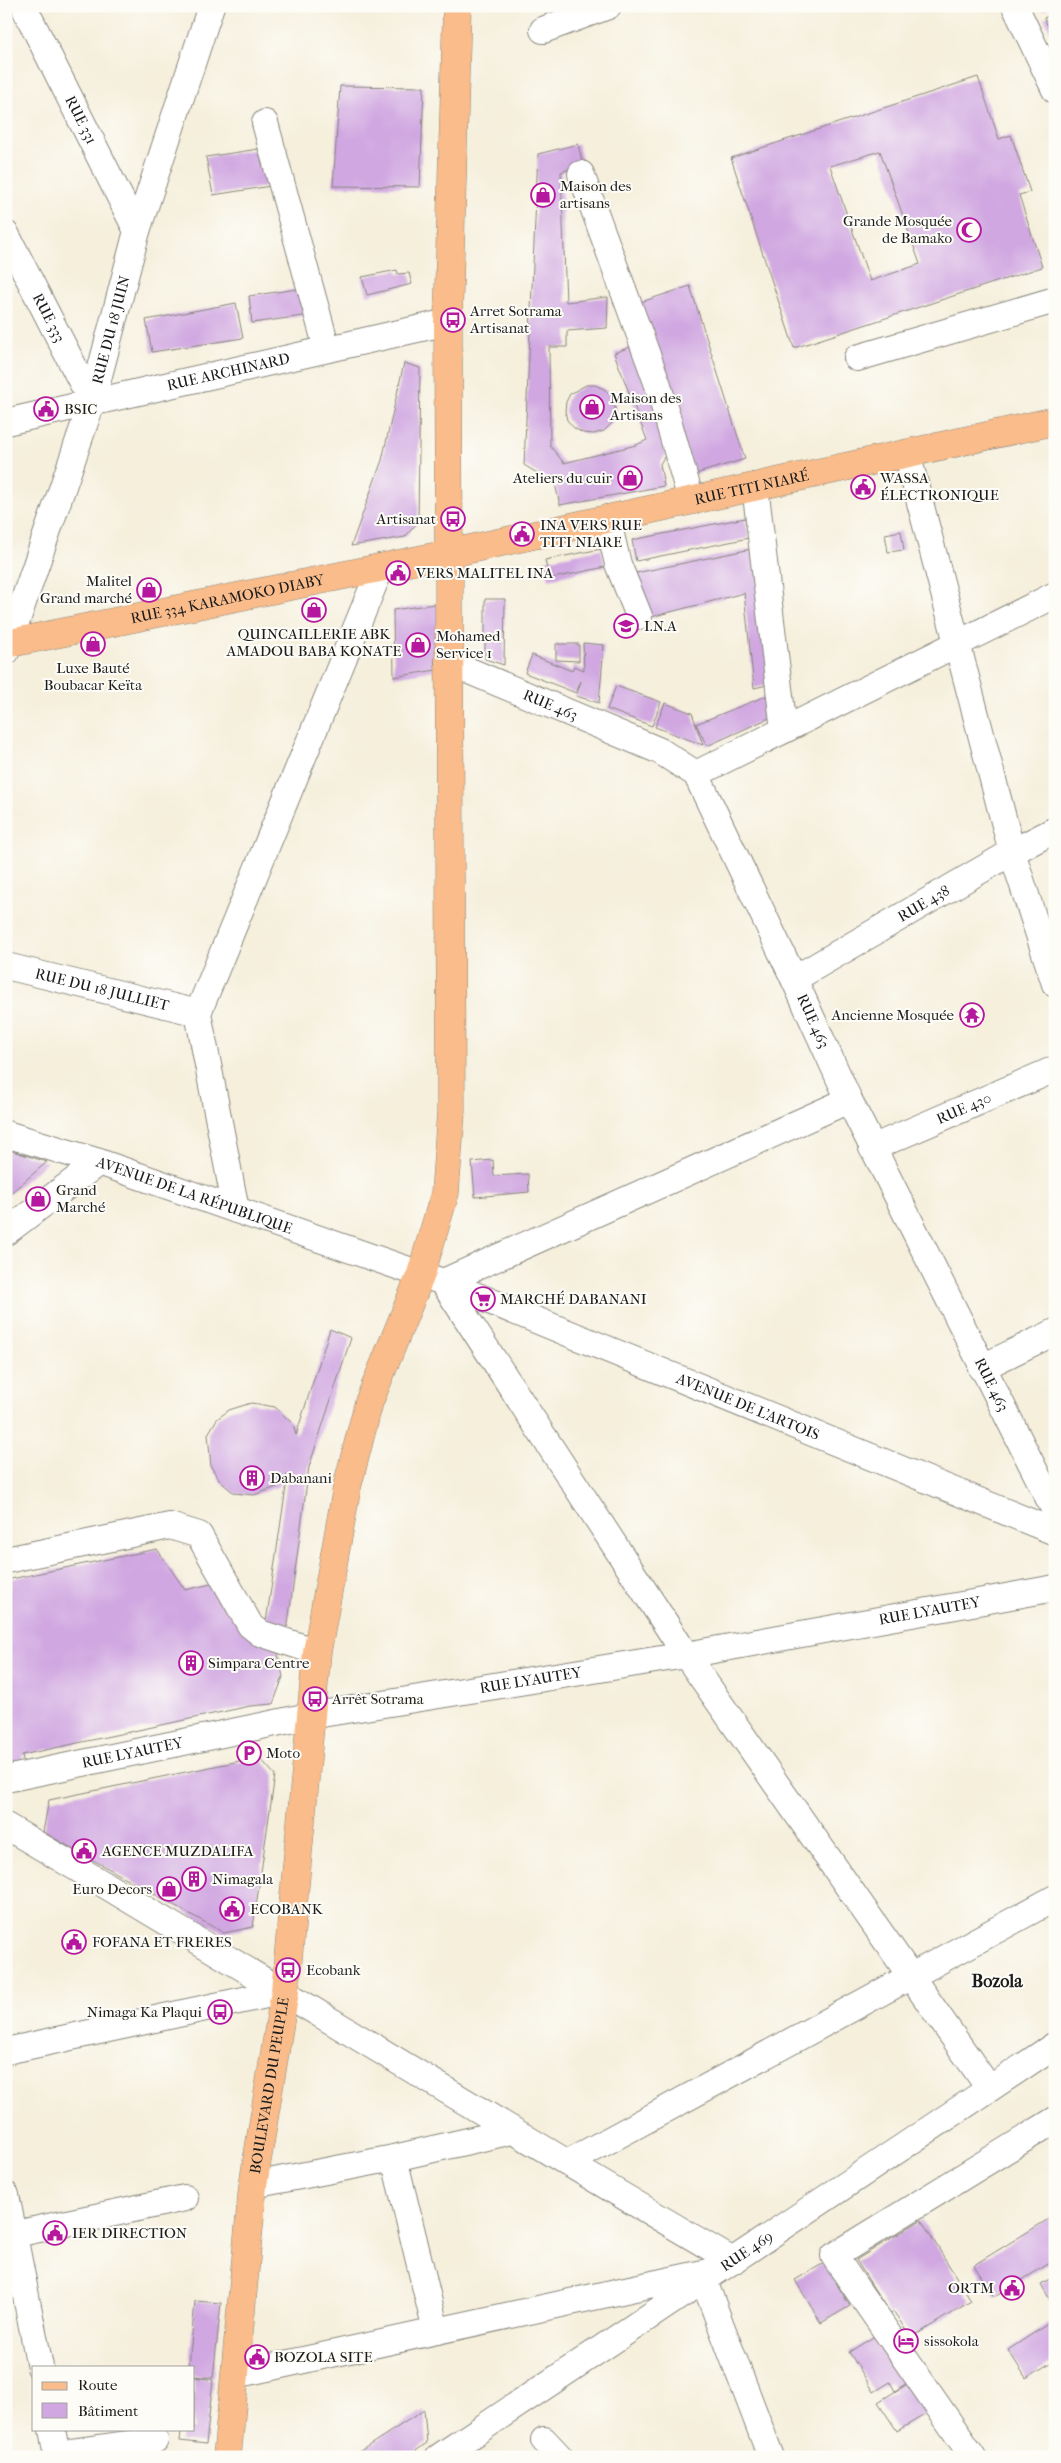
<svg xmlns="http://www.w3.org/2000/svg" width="1061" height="2463" viewBox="0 0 1061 2463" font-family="'IM FELL French Canon',serif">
<rect width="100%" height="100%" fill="#fdfcf7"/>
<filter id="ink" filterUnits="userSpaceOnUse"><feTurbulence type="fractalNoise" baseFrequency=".02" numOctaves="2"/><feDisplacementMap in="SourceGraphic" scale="10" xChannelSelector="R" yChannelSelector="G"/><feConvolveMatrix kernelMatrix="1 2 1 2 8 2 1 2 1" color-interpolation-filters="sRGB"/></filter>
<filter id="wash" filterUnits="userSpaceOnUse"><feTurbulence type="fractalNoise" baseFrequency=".0096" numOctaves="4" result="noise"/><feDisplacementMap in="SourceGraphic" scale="20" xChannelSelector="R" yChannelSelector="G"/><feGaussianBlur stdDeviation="1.12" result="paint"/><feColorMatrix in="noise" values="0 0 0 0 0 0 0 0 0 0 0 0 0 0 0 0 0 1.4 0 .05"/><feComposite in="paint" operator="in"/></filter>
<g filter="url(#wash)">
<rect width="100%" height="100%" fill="#f5efdc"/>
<g id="blocks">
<!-- building -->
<path fill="#d0a7e1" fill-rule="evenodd" d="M1039,6H1052L1042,11Z
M1055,13V41L1044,18Z
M978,77L999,139L1011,135L1030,192L1019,195L1042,267L794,348L731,158ZM880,151L920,264L870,281L830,166Z
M340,86L424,87L420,187L333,186Z
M578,144L583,165L561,172L566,302L608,297L607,328L567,331V347H549L550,446L564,463L636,445L647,440L614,353L633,346L670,447L660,464L664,486L560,505L555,484L524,465L538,154Z
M265,148L271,186L213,195L206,157Z
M397,270L398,274L409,273L412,284L367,295L362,277Z
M690,286L745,459L692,475L638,303Z
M304,288L310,315L252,323L249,296Z
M236,303L243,338L152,352L146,320Z
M404,363L420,368L418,522L405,537L351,546L382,460Z
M586,385H595L604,389L611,395L615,404V413L612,423L604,431L594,434L583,433L574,428L567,420L565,411L566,402L570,394ZM589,399L595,401L597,408L595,414L589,416L583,414L580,408L582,401Z
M745,518L749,538L636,561L632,540Z
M901,531L904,550L888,552L885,534Z
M756,548L772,684L754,688L744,593L647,618L636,573Z
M601,549L605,567L549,579L545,560Z
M485,599H505L504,665L485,659Z
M441,603L442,669L394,677L393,610Z
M583,643L604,645L599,703L576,696L581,681L576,693L525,673L532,655L572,671L574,666L584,670Z
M556,644H579V661L556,660Z
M616,686L661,702L652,726L607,709Z
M776,692L778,714L707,746L696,724Z
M665,703L692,713L703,745L655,727Z
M6,1149L47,1162L6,1197Z
M493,1160L494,1176L528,1174L529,1192L475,1197L472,1162Z
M330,1329L351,1338L309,1467L287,1631L265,1629L288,1474L277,1487L254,1495L234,1493L221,1482L211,1467L208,1434L217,1419L229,1410L251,1403L275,1407L293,1424L296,1435Z
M157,1549L185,1590L224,1581L277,1649L283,1677L273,1704L250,1706L22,1755L24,1765L6,1768V1580Z
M259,1757L275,1775L253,1927L224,1933L43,1832L49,1800Z
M1055,2215V2260L994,2297L974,2265Z
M921,2220L971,2301L911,2338L894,2312L890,2314L856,2260Z
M824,2263L850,2306L821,2323L795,2280Z
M1055,2276V2309L1041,2284Z
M195,2301L221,2303L213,2378L194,2376V2367H189Z
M1052,2321L1055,2325V2360L1026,2378L1008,2350Z
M878,2334L908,2382L895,2391L890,2382L874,2392L849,2352Z
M194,2377L213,2380L206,2444L180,2441L181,2429H194Z
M909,2383L928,2413L897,2431L878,2402Z
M424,2410L427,2443L407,2457H351Z"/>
</g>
</g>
<g filter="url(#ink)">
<use href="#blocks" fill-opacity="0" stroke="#88867c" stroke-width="1"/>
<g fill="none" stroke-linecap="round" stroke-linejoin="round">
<!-- minor casing -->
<g stroke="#88867c" stroke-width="28">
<g id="minor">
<path d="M1015,6L1055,90"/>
<path id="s1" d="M26,11L137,231"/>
<path d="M543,30L608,6"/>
<path d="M265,123L327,349"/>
<path d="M581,174L658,385L691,500"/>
<path id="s2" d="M6,234L92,402"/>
<path d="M857,358L1055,300"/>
<path id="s3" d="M6,422L448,322"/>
<path d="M907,453L1012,852L1055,984"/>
<path d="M755,486L784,730"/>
<path d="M607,518L618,564L639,616"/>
<path id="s4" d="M6,652L92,402L137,231L211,6"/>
<path id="s5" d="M448,662L660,751L696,774L794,979L849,1100L1055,1511"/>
<path d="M696,774L1055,595"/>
<path id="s6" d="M6,966L198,1013"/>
<path id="s7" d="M794,979L1012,852L1055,830"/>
<path id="s8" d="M6,1134L99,1162L443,1282L1055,1532"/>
<path id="s9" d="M872,1148L1055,1069"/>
<path d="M236,1210L198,1013L381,567"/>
<path d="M6,1232L99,1162"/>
<path d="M443,1282L686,1655L989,2088"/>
<path d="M443,1282L849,1100"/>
<path d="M981,1368L1055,1332"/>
<path d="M6,1560L170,1526L199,1535L250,1625L260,1633L317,1652"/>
<path id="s10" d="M6,1779L309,1716L686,1655L1055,1588"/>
<path d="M6,1826C249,1970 489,2118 733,2261"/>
<path d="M6,2051L285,1991"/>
<path d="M394,2158L436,2331"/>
<path d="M567,2163L1055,1898"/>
<path d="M253,2185L394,2158L512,2131"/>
<path d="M6,2195L40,2367"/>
<path d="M6,2236L185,2198"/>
<path d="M704,2281L771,2457"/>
<path d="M235,2375L708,2272"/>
<path d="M52,2429L57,2457"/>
<path d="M544,2440L560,2457"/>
<path d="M56,2454L155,2440"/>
<path id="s11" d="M439,2457L1055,2045"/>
<path d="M973,2457L834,2256L1055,2120"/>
</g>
</g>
<!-- major casing -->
<g stroke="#88867c" stroke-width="29">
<g id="major">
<path id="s12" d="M6,644L438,556L1055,421"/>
<path id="s13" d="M227,2457L253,2185L285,1991L317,1652L347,1487L369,1402L421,1274L445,1193L451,1112L448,322L457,6"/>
</g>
</g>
<!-- minor -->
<use href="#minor" stroke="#fff" stroke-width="26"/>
<!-- major -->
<use href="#major" stroke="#f9bc8a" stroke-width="28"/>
</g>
</g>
<!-- icons -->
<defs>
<g id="shop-ring" transform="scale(1.25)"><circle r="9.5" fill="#fdfcf7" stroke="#b5179e" stroke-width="1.5"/><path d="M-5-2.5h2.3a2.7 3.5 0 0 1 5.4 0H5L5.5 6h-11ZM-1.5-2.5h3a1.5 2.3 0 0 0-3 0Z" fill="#b5179e"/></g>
<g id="mosque-ring" transform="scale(1.25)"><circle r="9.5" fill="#fdfcf7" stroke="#b5179e" stroke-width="1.5"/><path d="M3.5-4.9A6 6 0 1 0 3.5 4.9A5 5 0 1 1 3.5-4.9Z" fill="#b5179e"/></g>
<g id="bus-ring" transform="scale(1.25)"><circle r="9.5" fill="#fdfcf7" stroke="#b5179e" stroke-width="1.5"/><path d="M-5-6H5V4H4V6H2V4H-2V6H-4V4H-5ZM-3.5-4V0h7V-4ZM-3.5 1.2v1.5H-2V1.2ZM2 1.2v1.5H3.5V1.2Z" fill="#b5179e"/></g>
<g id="civic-ring" transform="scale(1.25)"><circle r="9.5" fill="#fdfcf7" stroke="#b5179e" stroke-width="1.5"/><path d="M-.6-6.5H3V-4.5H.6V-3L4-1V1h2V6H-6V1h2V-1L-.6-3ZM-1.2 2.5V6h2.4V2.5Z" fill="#b5179e"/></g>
<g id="school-ring" transform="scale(1.25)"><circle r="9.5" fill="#fdfcf7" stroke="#b5179e" stroke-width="1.5"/><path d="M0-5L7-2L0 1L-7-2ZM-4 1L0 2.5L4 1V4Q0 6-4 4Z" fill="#b5179e"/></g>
<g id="temple-ring" transform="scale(1.25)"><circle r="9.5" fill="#fdfcf7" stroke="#b5179e" stroke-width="1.5"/><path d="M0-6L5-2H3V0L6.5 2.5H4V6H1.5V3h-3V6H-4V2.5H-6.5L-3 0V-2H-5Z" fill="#b5179e"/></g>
<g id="supermarket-ring" transform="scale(1.25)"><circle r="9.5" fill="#fdfcf7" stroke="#b5179e" stroke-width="1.5"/><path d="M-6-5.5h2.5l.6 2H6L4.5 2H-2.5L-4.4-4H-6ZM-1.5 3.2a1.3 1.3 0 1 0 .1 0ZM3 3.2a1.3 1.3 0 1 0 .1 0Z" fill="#b5179e"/></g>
<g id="building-ring" transform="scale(1.25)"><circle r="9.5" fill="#fdfcf7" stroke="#b5179e" stroke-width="1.5"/><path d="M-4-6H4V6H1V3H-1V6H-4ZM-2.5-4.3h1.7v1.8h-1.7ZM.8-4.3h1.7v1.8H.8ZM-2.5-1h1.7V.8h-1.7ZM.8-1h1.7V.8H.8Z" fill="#b5179e"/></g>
<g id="parking-ring" transform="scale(1.25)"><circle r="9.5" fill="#fdfcf7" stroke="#b5179e" stroke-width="1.5"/><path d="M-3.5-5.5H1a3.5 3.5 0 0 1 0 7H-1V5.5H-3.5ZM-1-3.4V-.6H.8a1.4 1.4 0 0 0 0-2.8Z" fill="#b5179e"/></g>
<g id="hotel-ring" transform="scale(1.25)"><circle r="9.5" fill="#fdfcf7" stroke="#b5179e" stroke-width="1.5"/><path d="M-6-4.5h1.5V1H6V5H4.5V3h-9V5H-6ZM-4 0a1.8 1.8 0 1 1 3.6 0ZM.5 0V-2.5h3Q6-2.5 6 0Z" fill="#b5179e"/></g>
</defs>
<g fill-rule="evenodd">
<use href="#shop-ring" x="543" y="195"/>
<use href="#mosque-ring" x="969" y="230"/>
<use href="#bus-ring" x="453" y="320"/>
<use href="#shop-ring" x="592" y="407"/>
<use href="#civic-ring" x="46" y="409"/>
<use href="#shop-ring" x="630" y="478"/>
<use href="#civic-ring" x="863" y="487"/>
<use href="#bus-ring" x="453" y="519"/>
<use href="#civic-ring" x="522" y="534"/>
<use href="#civic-ring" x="398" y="573"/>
<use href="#shop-ring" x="149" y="590"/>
<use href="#shop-ring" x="314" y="610"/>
<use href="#school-ring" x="626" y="626"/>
<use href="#shop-ring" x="93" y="644"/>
<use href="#shop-ring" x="418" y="645"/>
<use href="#temple-ring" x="972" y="1015"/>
<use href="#shop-ring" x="38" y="1199"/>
<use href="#supermarket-ring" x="483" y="1299"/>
<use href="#building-ring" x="252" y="1478"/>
<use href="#building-ring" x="191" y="1663"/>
<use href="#bus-ring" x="315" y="1699"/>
<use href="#parking-ring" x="249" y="1753"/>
<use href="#civic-ring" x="84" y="1851"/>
<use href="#building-ring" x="194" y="1879"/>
<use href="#shop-ring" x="169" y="1889"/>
<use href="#civic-ring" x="232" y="1909"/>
<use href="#civic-ring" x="74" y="1942"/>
<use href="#bus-ring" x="288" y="1970"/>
<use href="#bus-ring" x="220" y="2012"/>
<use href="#civic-ring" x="55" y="2233"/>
<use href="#civic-ring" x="1012" y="2288"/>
<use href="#hotel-ring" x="906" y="2341"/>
<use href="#civic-ring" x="257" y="2357"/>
</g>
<g text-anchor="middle" stroke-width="4" stroke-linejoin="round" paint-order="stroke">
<!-- street labels -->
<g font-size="15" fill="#1c1c1c" stroke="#fdfcf7">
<text dy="5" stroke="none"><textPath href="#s1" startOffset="122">RUE 331</textPath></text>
<text dy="5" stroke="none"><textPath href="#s2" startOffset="94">RUE 333</textPath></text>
<text dy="5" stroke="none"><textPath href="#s4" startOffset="339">RUE DU 18 JUIN</textPath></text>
<text dy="5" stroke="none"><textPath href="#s3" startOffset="228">RUE ARCHINARD</textPath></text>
<text dy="5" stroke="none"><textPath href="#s12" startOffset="762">RUE TITI NIARÉ</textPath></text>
<text dy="5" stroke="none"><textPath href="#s12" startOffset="226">RUE 334 KARAMOKO DIABY</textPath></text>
<text dy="5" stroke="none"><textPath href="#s5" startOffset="111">RUE 463</textPath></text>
<text dy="5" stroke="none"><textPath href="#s7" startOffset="150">RUE 438</textPath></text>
<text dy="5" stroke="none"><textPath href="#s6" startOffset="99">RUE DU 18 JULLIET</textPath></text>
<text dy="5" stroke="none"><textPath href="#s5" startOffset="546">RUE 463</textPath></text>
<text dy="5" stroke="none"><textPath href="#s9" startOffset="100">RUE 430</textPath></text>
<text dy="5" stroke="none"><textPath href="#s8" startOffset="198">AVENUE DE LA RÉPUBLIQUE</textPath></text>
<text dy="5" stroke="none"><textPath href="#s5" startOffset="951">RUE 463</textPath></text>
<text dy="5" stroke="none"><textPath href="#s8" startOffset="791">AVENUE DE L'ARTOIS</textPath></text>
<text dy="5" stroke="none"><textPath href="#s10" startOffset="939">RUE LYAUTEY</textPath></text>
<text dy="5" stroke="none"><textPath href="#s10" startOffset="534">RUE LYAUTEY</textPath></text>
<text dy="5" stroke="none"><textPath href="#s10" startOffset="129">RUE LYAUTEY</textPath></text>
<text dy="5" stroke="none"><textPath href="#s13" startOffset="374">BOULEVARD DU PEUPLE</textPath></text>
<text dy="5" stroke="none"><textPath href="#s11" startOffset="370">RUE 469</textPath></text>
</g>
<!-- poi labels -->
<g font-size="15" fill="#1c1c1c" stroke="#fdfcf7" text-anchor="start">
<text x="560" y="191">Maison des<tspan x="560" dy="17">artisans</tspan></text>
<text x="952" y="226" text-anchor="end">Grande Mosquée<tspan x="952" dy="17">de Bamako</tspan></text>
<text x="470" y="316">Arret Sotrama<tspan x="470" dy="17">Artisanat</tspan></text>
<text x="610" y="403">Maison des<tspan x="610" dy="17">Artisans</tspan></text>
<text x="64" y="414">BSIC</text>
<text x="612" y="483" text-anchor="end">Ateliers du cuir</text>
<text x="880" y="483">WASSA<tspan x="880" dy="17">ÉLECTRONIQUE</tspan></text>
<text x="436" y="524" text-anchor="end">Artisanat</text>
<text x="540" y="530">INA VERS RUE<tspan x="540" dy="17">TITI NIARE</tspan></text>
<text x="416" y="578">VERS MALITEL INA</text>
<text x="132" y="586" text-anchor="end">Malitel<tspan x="132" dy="17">Grand marché</tspan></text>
<text x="644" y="631">I.N.A</text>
<text x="314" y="639" text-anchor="middle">QUINCAILLERIE ABK<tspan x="314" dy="17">AMADOU BABA KONATE</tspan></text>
<text x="436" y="641">Mohamed<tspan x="436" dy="17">Service 1</tspan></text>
<text x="93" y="673" text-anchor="middle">Luxe Bauté<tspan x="93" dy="17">Boubacar Keïta</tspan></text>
<text x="954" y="1020" text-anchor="end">Ancienne Mosquée</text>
<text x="56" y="1195">Grand<tspan x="56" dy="17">Marché</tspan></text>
<text x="500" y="1304">MARCHÉ DABANANI</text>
<text x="270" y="1483">Dabanani</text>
<text x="208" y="1668">Simpara Centre</text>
<text x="332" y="1704">Arrêt Sotrama</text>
<text x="266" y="1758">Moto</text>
<text x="102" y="1856">AGENCE MUZDALIFA</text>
<text x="212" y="1884">Nimagala</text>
<text x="152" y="1894" text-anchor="end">Euro Decors</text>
<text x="250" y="1914">ECOBANK</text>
<text x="92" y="1947">FOFANA ET FRERES</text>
<text x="306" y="1975">Ecobank</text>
<text x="202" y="2017" text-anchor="end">Nimaga Ka Plaqui</text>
<text x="72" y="2238">IER DIRECTION</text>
<text x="994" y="2293" text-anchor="end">ORTM</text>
<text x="924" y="2346">sissokola</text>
<text x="274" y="2362">BOZOLA SITE</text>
</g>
<!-- quarter labels -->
<g font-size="18" font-weight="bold" fill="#1c1c1c" stroke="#fdfcf7">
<text x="997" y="1987">Bozola</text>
</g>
</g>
<!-- margin -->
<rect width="1061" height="2463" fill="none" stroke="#fdfcf7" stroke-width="25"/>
<!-- legend -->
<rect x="32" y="2366" width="162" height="65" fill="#fdfcf7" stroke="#a3a29f"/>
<rect x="42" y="2382" width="25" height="8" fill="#f9bc8a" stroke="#a3a29f"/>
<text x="78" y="2390" font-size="15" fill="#1c1c1c">Route</text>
<rect x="42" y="2403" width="25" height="15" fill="#d0a7e1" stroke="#a3a29f"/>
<text x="78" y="2416" font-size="15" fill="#1c1c1c">Bâtiment</text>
</svg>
